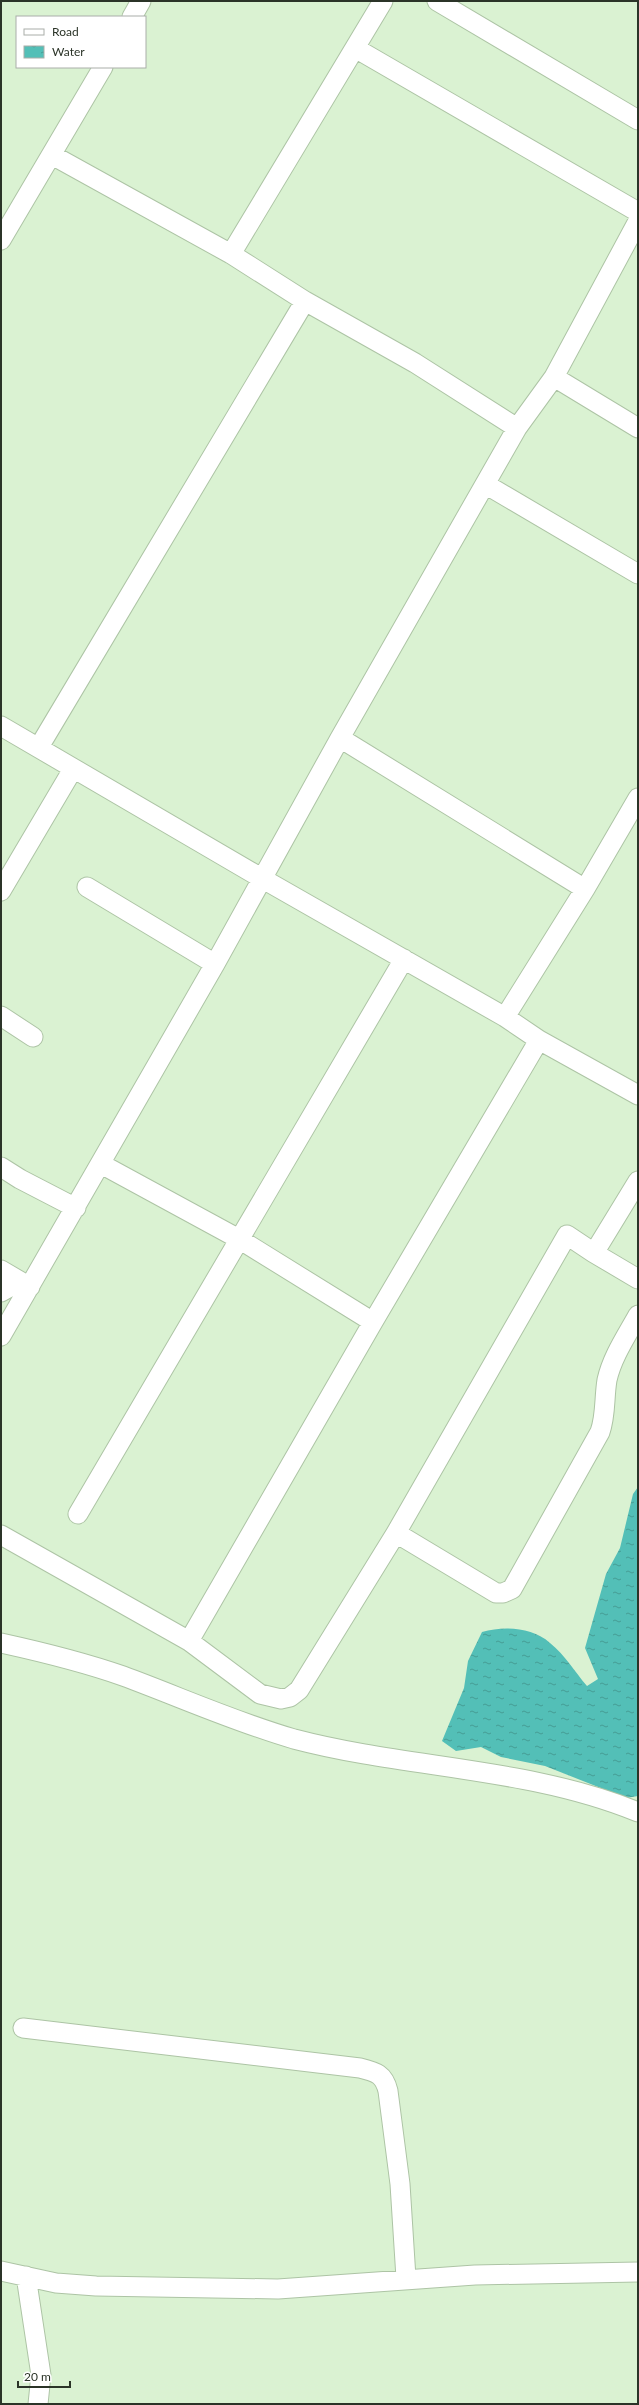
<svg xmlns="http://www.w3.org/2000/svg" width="639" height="2405" viewBox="0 0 639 2405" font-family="Lato,sans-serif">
<defs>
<pattern id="water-ripples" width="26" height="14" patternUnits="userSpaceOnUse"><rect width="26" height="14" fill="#53bfb7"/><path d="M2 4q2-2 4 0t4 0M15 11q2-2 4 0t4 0" fill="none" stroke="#459c95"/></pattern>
</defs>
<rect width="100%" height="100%" fill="#daf2d2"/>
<!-- water -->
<path fill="url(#water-ripples)" d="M638,1487V1796L626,1798L545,1766L501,1757L481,1747L456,1751L442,1741L464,1688L468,1661L482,1632C504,1626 532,1627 550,1643C565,1655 575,1672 587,1686L598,1679L585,1648L606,1574L620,1548L633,1494Z"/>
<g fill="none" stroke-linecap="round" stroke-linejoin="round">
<!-- street casing -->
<g stroke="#adc4a5" stroke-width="21">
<path id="street" d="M437,1L638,120
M132,17L141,1
M355,48L638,212
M52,155L231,254L305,301L415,363L517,428
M1,240L103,67
M231,254L383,1
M554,377L638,428
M485,484L638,574
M1,726L263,879L505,1017L539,1040L638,1095
M340,738L585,889
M39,747L305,301
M87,887L215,964
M1,891L73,769
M1,1016L33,1037
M505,1017L585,889L638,798
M101,1164L239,1239L373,1322
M1,1167L20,1179L76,1208
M594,1253L638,1279
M1,1270L30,1287
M1,1292L19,1282
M1,1336L215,964L340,738L517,428L554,377L638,221
M78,1514L404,959
M396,1533L496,1593H503L512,1589L600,1432C606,1415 604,1398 607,1380C612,1357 627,1335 638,1315
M1,1535L189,1641L260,1694L281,1699L290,1697L299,1690L396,1533L567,1235L594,1253L638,1181
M189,1641L373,1322L539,1040
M1,1643C42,1652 83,1662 123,1676C180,1697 235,1722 294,1739C408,1769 528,1767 638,1812
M23,2028L360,2068C376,2072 384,2074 388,2091L400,2184L406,2278
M1,2271L56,2283L96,2286L278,2289L475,2275L638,2272
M26,2276L41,2375L38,2404"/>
</g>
<!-- street -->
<use href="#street" stroke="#fff" stroke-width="19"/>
</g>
<!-- border -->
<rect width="639" height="2405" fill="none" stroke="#2b3428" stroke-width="4"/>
<!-- legend -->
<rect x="16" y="16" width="130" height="52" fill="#ffffff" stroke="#aaaea9"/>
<rect x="24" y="29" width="20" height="6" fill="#ffffff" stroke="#aaaea9"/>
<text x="52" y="36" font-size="12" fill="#2b3428">Road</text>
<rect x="24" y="46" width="20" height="12" fill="url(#water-ripples)" stroke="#aaaea9"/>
<text x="52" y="56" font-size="12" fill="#2b3428">Water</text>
<!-- scale -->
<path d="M18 2381v6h52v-6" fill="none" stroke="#2b3428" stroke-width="2"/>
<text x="24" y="2381" font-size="12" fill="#2b3428" stroke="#ffffff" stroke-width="3" paint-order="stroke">20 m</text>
</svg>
